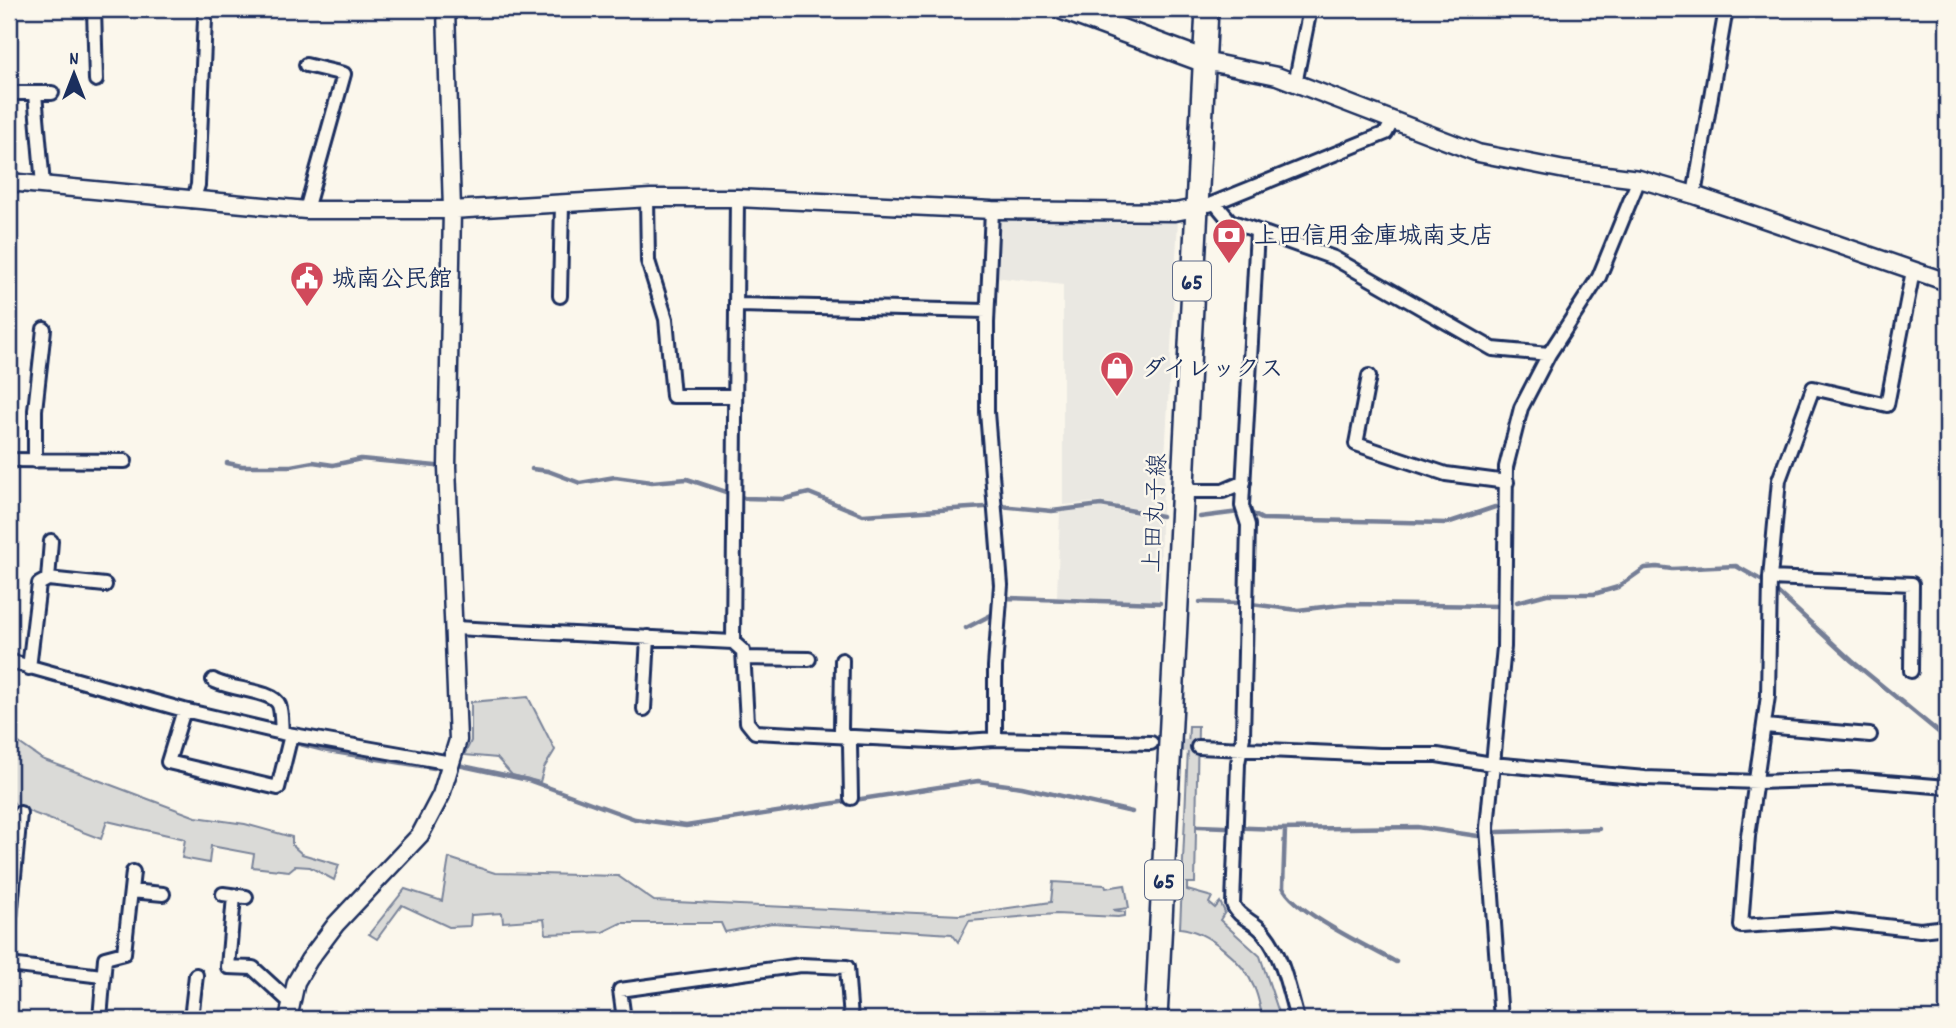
<svg xmlns="http://www.w3.org/2000/svg" width="1956" height="1028" viewBox="0 0 1956 1028" font-family="Dekko,'Klee One',sans-serif">
<rect width="100%" height="100%" fill="#fbf7ec"/>
<filter id="ink" filterUnits="userSpaceOnUse"><feTurbulence type="fractalNoise" baseFrequency=".0143" numOctaves="2"/><feDisplacementMap in="SourceGraphic" scale="14" xChannelSelector="R" yChannelSelector="G"/><feConvolveMatrix kernelMatrix="1 2 1 2 8 2 1 2 1" color-interpolation-filters="sRGB"/></filter>
<g filter="url(#ink)">
<!-- built -->
<path fill="#eae8e2" d="M996,219L1178,220L1162,513L1101,502L1063,505V285L994,277Z
M1101,508L1161,519L1160,601L1057,597L1060,512Z"/>
<!-- green -->
<path fill="#dadad7" stroke="#7a849a" stroke-width="2" d="M528,697L555,750L544,768L540,782L512,775L497,758L464,755L471,741V702Z
M1189,726H1198L1195,883H1187V890L1212,897L1209,903L1215,908L1220,902L1225,912L1220,920L1260,956L1281,1019H1263C1260,1009 1259,997 1254,987C1243,961 1208,931 1180,928Z
M9,736L42,759L196,817L245,824L292,837V845L302,854L339,865L334,880L310,867L295,866L289,871L252,867L254,854L211,846L209,863L182,858L185,839L107,821L101,839L17,807L9,796Z
M449,858L495,873L618,876L654,901L960,915L1051,902L1053,882L1105,885L1106,888L1125,885L1129,908L1113,910L1125,912V916L1118,917L1056,914L969,921L958,942L952,934L772,923L725,932L721,923H621L603,932L546,934L544,919L503,922L502,913L471,915L470,926L449,927L402,905L377,939L369,934L405,889L442,901Z"/>
<g fill="none" stroke-linecap="round" stroke-linejoin="round">
<!-- stream -->
<path stroke="#747e96" stroke-width="4.5" d="M227,463L242,466H291L313,462L333,465L361,459L436,466
M532,469L548,471L580,483L615,477L652,482L687,479L744,498L784,499L809,493L863,515L1000,506L1052,511L1101,505L1162,516
M1249,512L1262,519L1447,523L1495,507
M1200,517L1239,512
M1775,590L1852,661L1947,739
M1200,602L1240,603
M1517,602L1547,594H1594L1618,587L1645,568L1657,567L1672,569L1736,566L1761,580
M1003,603L1007,598L1160,603
M1251,604L1298,610L1348,604L1501,606
M966,628L995,613
M9,667L89,690
M264,735L328,751L434,768
M458,765L528,780L635,819L686,826L978,781L1022,787L1132,812
M1198,826L1278,829L1417,827L1478,836
M1285,829L1283,887C1293,911 1370,948 1396,962
M1498,832L1599,829"/>
<!-- minor-tunnel -->
<path stroke="#cecfd0" stroke-width="12" stroke-dasharray="12 6" stroke-linecap="butt" d="M1164,744L1198,747"/>
<!-- minor casing -->
<g stroke="#1b2f5e" stroke-width="18">
<path id="minor" d="M94,9L96,80
M1295,84L1310,9
M12,93H52
M35,94L43,185
M1694,195L1726,9
M647,198L648,261L666,319L673,396H735
M193,201L198,185L205,19
M1215,203L1230,221L1334,258L1493,349L1549,354
M1209,205L1386,133L1393,120
M306,210L344,74L306,65
M992,210L987,323V412L1001,585L995,667V739
M1257,232L1242,506L1248,525L1243,737L1238,763L1233,904C1238,918 1255,921 1264,933C1283,956 1289,991 1297,1019
M1913,271L1887,405L1813,388L1779,480L1770,578L1768,696L1748,836L1741,926L1833,920L1920,930L1947,927
M560,296L562,203
M738,305L987,311
M1369,376L1356,444L1446,474L1507,482
M9,460L125,461
M35,461V410L44,329
M1182,491H1223L1244,482
M1770,578L1912,584L1911,671
M48,579L51,541
M455,628L733,642L743,651L747,722L755,732L952,742L995,739L1151,743
M733,642L737,198
M744,658L809,659
M842,660L841,730L850,744L851,798
M9,661L184,710L282,733L451,763
M29,668L39,584L48,579L105,585
M213,680C229,690 273,690 279,705C282,713 281,725 282,733
M644,709L648,637
M184,710L168,762L278,788L291,735
M1765,726L1870,735
M1198,747L1380,755H1437L1492,764L1645,778L1758,782L1849,779L1947,787
M131,891L163,894
M223,894L246,897
M234,896L228,967L253,968L290,1002
M9,929L20,813
M9,965L102,976
M100,1019L105,958L124,953L133,872
M191,1019L196,975
M624,1019L620,990L801,965L847,967L851,1019
M1501,1019L1487,828L1504,647L1506,467L1521,408L1549,354L1599,277L1639,179"/>
</g>
<!-- tertiary casing -->
<g stroke="#1b2f5e" stroke-width="21">
<path id="tertiary" d="M1204,61L1277,76L1478,153L1565,170L1639,179L1694,195L1947,282
M9,182L306,210H452L651,198H737L992,210L1175,212L1196,208
M288,1019L296,982L309,960L336,924L420,835L441,795L458,740L447,467L452,210L446,9"/>
</g>
<!-- primary casing -->
<g stroke="#1b2f5e" stroke-width="26">
<path id="primary" d="M1064,9L1204,61
M1156,1019L1207,9"/>
</g>
<!-- minor -->
<use href="#minor" stroke="#fbf7ec" stroke-width="12"/>
<!-- tertiary -->
<use href="#tertiary" stroke="#fbf7ec" stroke-width="16"/>
<!-- primary -->
<use href="#primary" stroke="#fbf7ec" stroke-width="21"/>
</g>
</g>
<!-- icons -->
<defs>
<g id="bank-pin" transform="scale(1.75)"><path d="M0 17L-7.5 6A9.5 9.5 0 1 1 7.5 6Z" fill="#d1495b" stroke="#fbf7ec"/><path d="M-6-4H6V4H-6ZM0-2.3a2.3 2.3 0 1 0 0 4.6a2.3 2.3 0 1 0 0-4.6Z" fill="#fff"/></g>
<g id="civic-pin" transform="scale(1.75)"><path d="M0 17L-7.5 6A9.5 9.5 0 1 1 7.5 6Z" fill="#d1495b" stroke="#fbf7ec"/><path d="M-.6-6.5H3V-4.5H.6V-3L4-1V1h2V6H-6V1h2V-1L-.6-3ZM-1.2 2.5V6h2.4V2.5Z" fill="#fff"/></g>
<g id="shop-pin" transform="scale(1.75)"><path d="M0 17L-7.5 6A9.5 9.5 0 1 1 7.5 6Z" fill="#d1495b" stroke="#fbf7ec"/><path d="M-5-2.5h2.3a2.7 3.5 0 0 1 5.4 0H5L5.5 6h-11ZM-1.5-2.5h3a1.5 2.3 0 0 0-3 0Z" fill="#fff"/></g>
</defs>
<g fill-rule="evenodd">
<use href="#bank-pin" x="1229" y="235"/>
<use href="#civic-pin" x="307" y="278"/>
<use href="#shop-pin" x="1117" y="368"/>
</g>
<g text-anchor="middle" stroke-width="5" stroke-linejoin="round" paint-order="stroke">
<!-- shield labels -->
<g fill="#fbf7ec" stroke="#5e6b89" stroke-width="2">
<rect x="1173" y="261.5" width="38" height="39" rx="5"/>
<rect x="1145" y="860.5" width="38" height="39" rx="5"/>
</g>
<g font-size="23" font-weight="bold" fill="#1b2f5e">
<text x="1192" y="289">65</text>
<text x="1164" y="888">65</text>
</g>
<!-- poi labels -->
<g font-size="24" font-weight="bold" fill="#1b2f5e" stroke="#fbf7ec" text-anchor="start">
<text x="1254" y="243">上田信用金庫城南支店</text>
<text x="332" y="286">城南公民館</text>
<text x="1142" y="376">ダイレックス</text>
</g>
<!-- street labels -->
<g font-size="24" fill="#1b2f5e" stroke="#fbf7ec">
<text transform="translate(1154 513) rotate(-87)" y="8">上田丸子線</text>
</g>
</g>
<!-- margin -->
<rect width="1956" height="1028" fill="none" stroke="#fbf7ec" stroke-width="35"/>
<rect x="18" y="18" width="1921" height="993" fill="none" stroke="#1b2f5e" stroke-width="2.5" filter="url(#ink)"/>
<!-- north arrow -->
<g transform="translate(74 74)" stroke="#fbf7ec" stroke-width="5" paint-order="stroke">
<path d="M0-5L12 26L0 18L-12 26Z" fill="#1b2f5e"/>
<text y="-10" font-size="19" font-weight="bold" text-anchor="middle" fill="#1b2f5e">N</text>
</g>
</svg>
